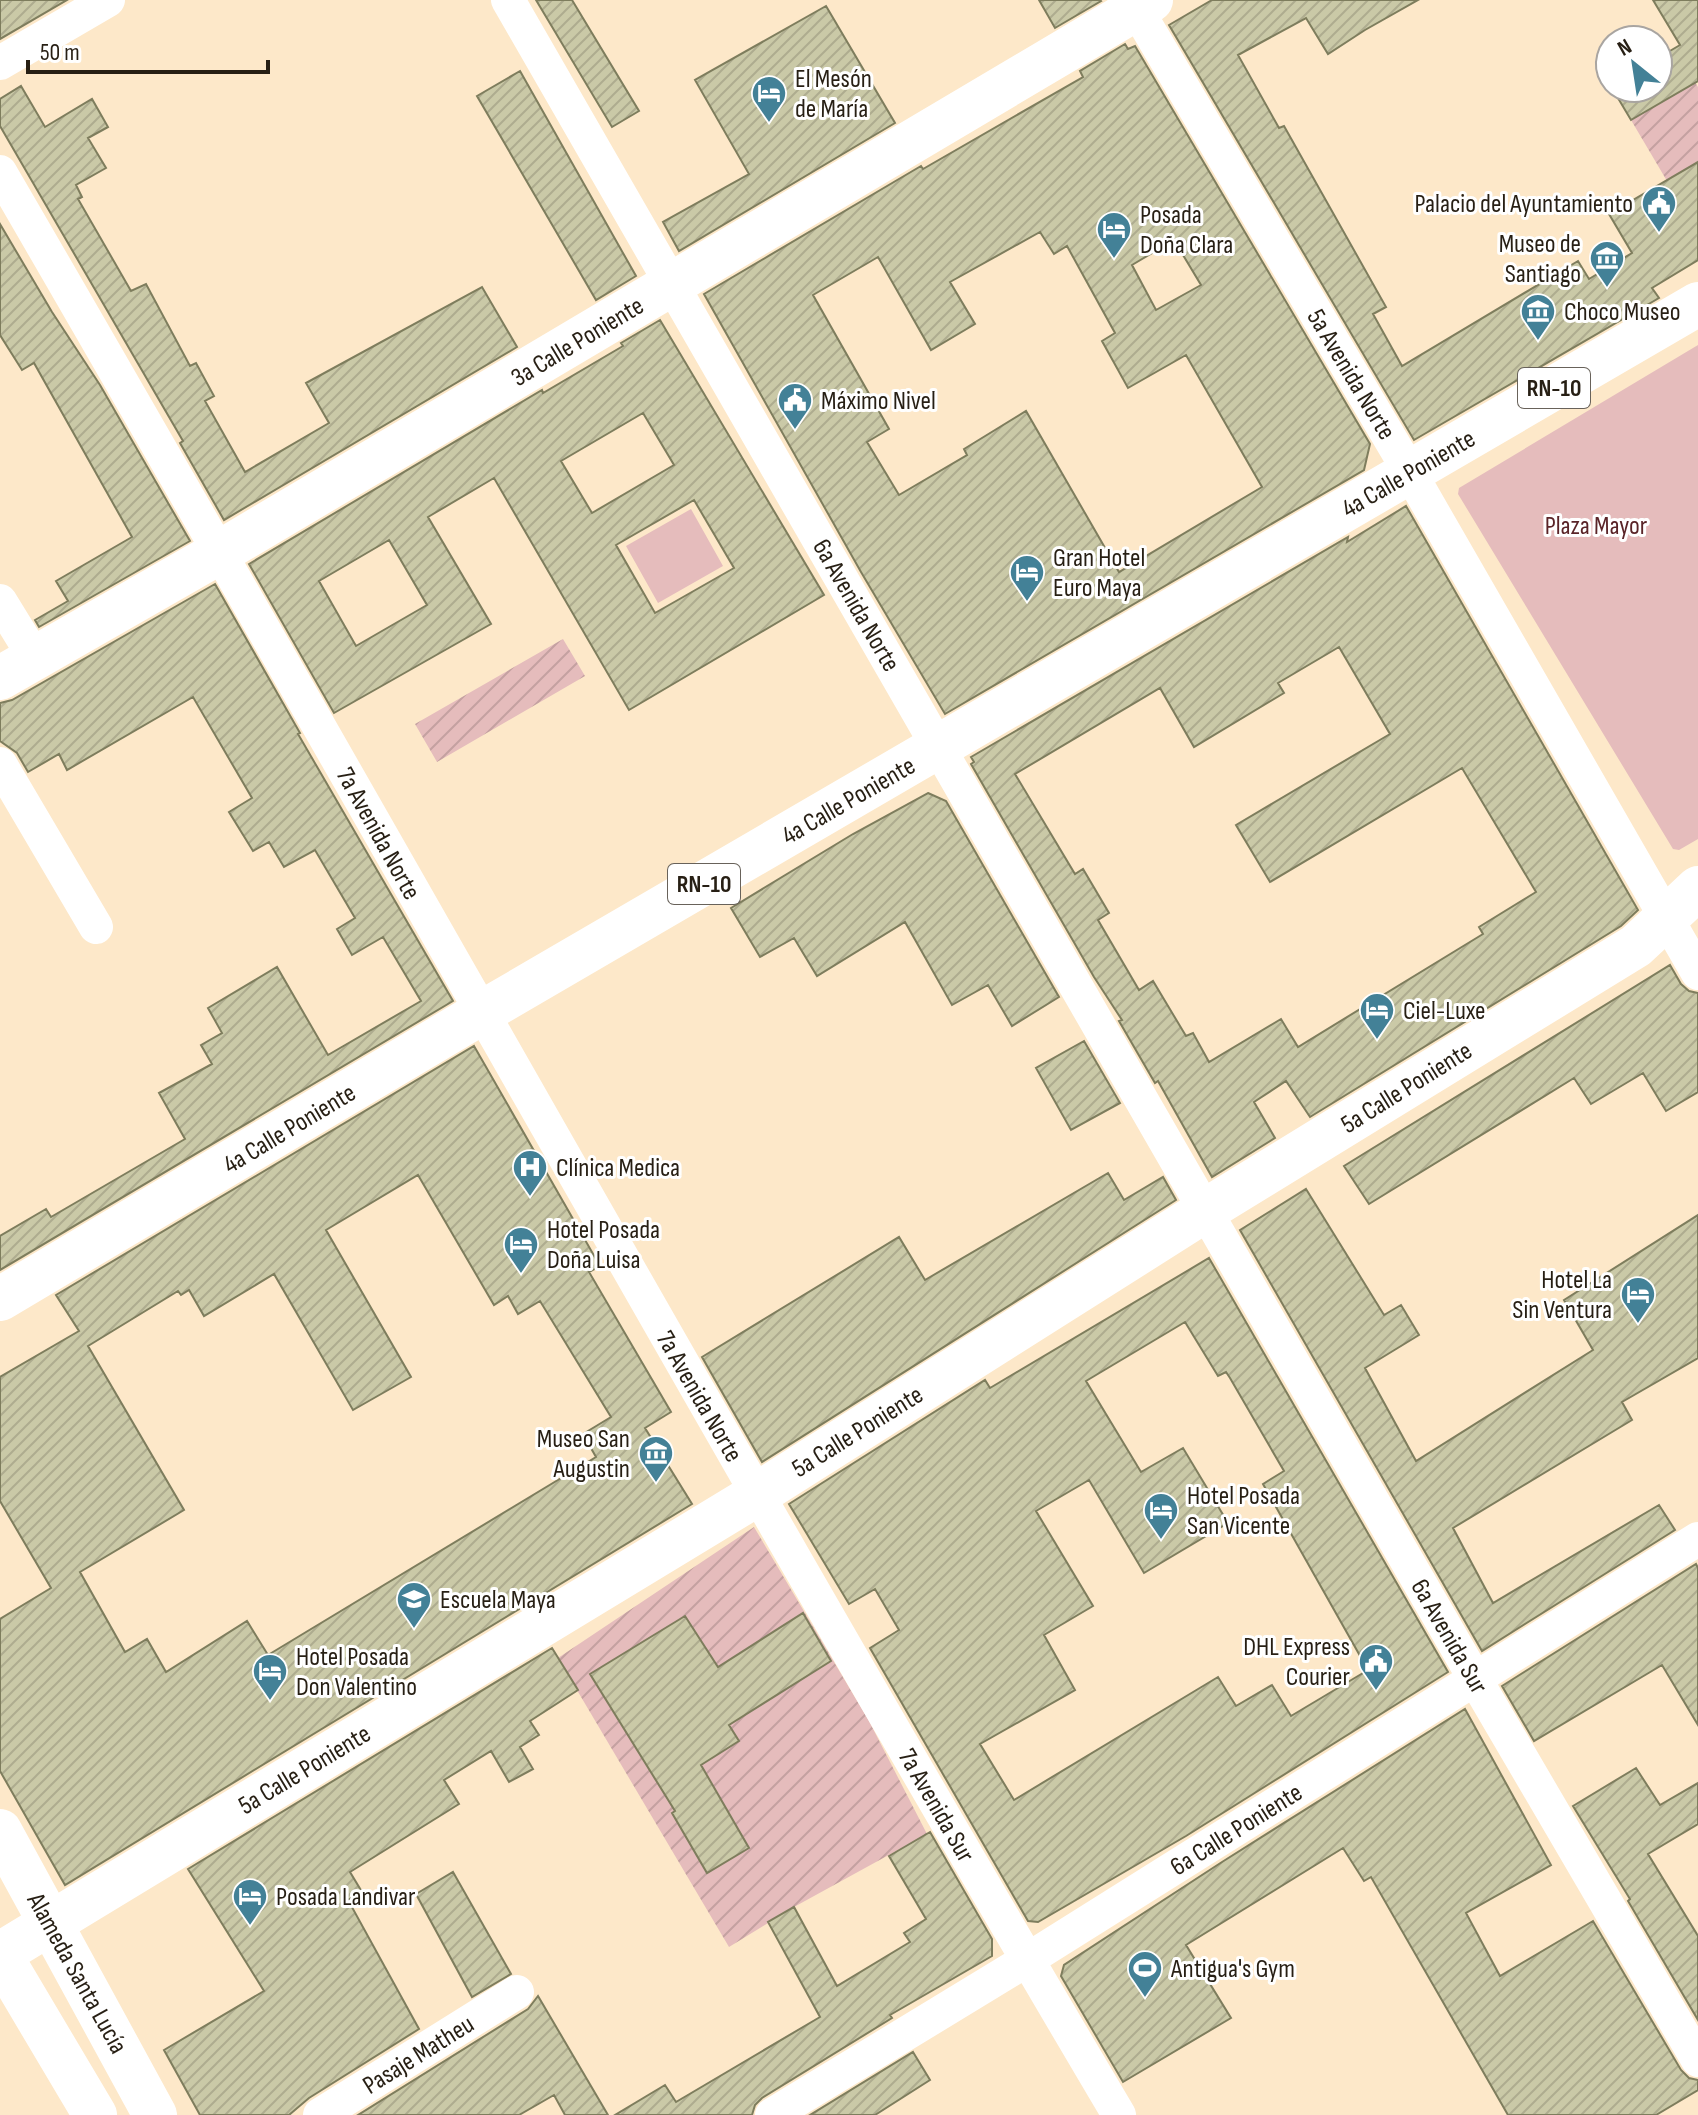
<svg xmlns="http://www.w3.org/2000/svg" width="1698" height="2115" viewBox="0 0 1698 2115" font-family="'Sofia Sans Condensed',sans-serif">
<defs>
<pattern id="garden-furrows" width="10" height="10" patternUnits="userSpaceOnUse" patternTransform="scale(2)"><rect width="10" height="10" fill="#e5bcbc"/><path d="M-1 1l2-2M0 10L10 0M9 11l2-2" fill="none" stroke="#c4a1a1"/></pattern>
<pattern id="building-hatch" width="6" height="6" patternUnits="userSpaceOnUse" patternTransform="scale(2)"><rect width="6" height="6" fill="#cac9a7"/><path d="M-1 1l2-2M0 6l6-6M5 7l2-2" fill="none" stroke="#aeac8f"/></pattern>
</defs>
<rect width="100%" height="100%" fill="#fde8c9"/>
<!-- park -->
<path fill="#e5bcbc" d="M1698,345V839L1679,850L1673,849L1458,494L1459,488Z
M691,509L723,566L658,603L626,546Z"/>
<!-- garden -->
<path fill="url(#garden-furrows)" d="M1695,82L1698,87V162L1667,181L1631,120Z
M563,639L585,676L437,762L415,724Z
M754,1527L869,1721L927,1834L794,1907L729,1947L558,1658Z"/>
<!-- building -->
<path fill="url(#building-hatch)" stroke="#7e7d5d" stroke-width="2" fill-rule="evenodd" d="M0,0H67L0,39Z
M536,0H572L639,111L612,127Z
M1039,0H1100L1101,1L1055,28Z
M1212,0H1418L1365,30L1328,54L1306,18L1238,55L1279,128L1284,126L1386,307L1373,314L1402,366L1578,261L1589,279L1632,253L1609,214L1698,162V260L1652,288L1659,298L1414,440L1169,25Z
M1653,0H1698V81L1631,120L1612,88H1658V58L1680,45Z
M826,6L895,123L679,251L663,222L749,174L695,80Z
M1125,44L1128,49L1135,46L1370,444L1364,470L945,714L861,572L704,294L921,166L923,169L1083,77L1080,71ZM1040,232L1054,254L1067,246L1115,333L1102,341L1128,388L1186,355L1262,487L1119,572L1026,411L964,449L967,455L899,495L867,442L889,429L813,295L878,257L931,350L975,324L950,282ZM1174,240L1201,285L1156,310L1132,265Z
M520,71L636,276L596,300L477,96Z
M21,86L45,127L92,99L108,127L88,138L106,168L76,185L82,197L78,199L131,291L146,284L190,366L196,363L214,396L205,401L245,472L329,423L306,383L482,287L517,347L224,520L180,443L183,441L0,126V99Z
M0,224L52,312L100,385L190,541L39,627L35,620L68,601L56,581L132,537L34,363L22,370L0,335Z
M660,320L824,595L629,710L494,478L428,517L491,624L334,713L249,564L542,390L543,393L623,346L621,343ZM643,413L674,465L592,513L561,461ZM694,500L734,568L655,613L616,545ZM389,540L427,605L356,646L319,581Z
M1406,506L1638,910L1621,926L1310,1117L1286,1081L1254,1102L1275,1138L1212,1177L1158,1081L1155,1083L1119,1021L1122,1020L1094,977L971,764L974,762L971,757L1348,537L1347,542ZM1339,647L1390,734L1236,825L1270,882L1462,768L1536,892L1479,927L1483,934L1298,1047L1281,1019L1209,1062L1193,1033L1186,1036L1153,981L1139,990L1098,920L1109,913L1083,869L1075,874L1015,774L1160,688L1194,747L1284,693L1278,683Z
M215,584L300,733L298,734L453,1001L0,1270V1236L46,1209L51,1217L185,1139L159,1093L212,1064L201,1045L222,1033L208,1008L277,967L328,1055L421,1001L383,937L352,955L337,929L355,918L315,850L284,867L269,842L253,851L229,812L252,798L193,697L67,770L59,754L28,772L17,753L0,741V703L12,700Z
M928,793L946,801L1059,997L1012,1026L988,985L952,1005L905,922L817,976L794,938L760,957L731,908L853,834Z
M1670,965L1681,984L1689,991L1698,993V1092L1666,1111L1643,1073L1591,1104L1574,1078L1369,1204L1344,1166Z
M1084,1041L1120,1103L1071,1130L1036,1068Z
M474,1046L600,1266L589,1272L671,1412L645,1428L692,1504L65,1885L0,1771V1619L51,1588L0,1501V1377L79,1331L56,1295ZM418,1175L494,1305L508,1296L518,1314L540,1301L611,1417L583,1434L596,1457L268,1655L247,1621L166,1672L147,1639L125,1652L80,1572L184,1510L88,1346L178,1291L181,1295L189,1290L204,1316L274,1274L353,1410L411,1377L326,1230Z
M1108,1173L1124,1200L1163,1177L1176,1200L762,1462L702,1357L899,1237L925,1280Z
M1306,1189L1384,1315L1401,1305L1419,1335L1365,1368L1416,1461L1593,1350L1564,1300L1698,1215V1358L1622,1402L1632,1420L1453,1528L1493,1603L1659,1505L1675,1530L1482,1651L1240,1230Z
M1209,1258L1448,1672L1186,1836L1038,1922L1028,1921L870,1648L899,1630L875,1589L849,1604L789,1504L985,1380L990,1388ZM1185,1322L1218,1376L1226,1372L1230,1378L1284,1471L1263,1484L1368,1670L1291,1716L1272,1685L1236,1706L1218,1677L1014,1800L980,1744L1075,1690L1044,1635L1093,1606L1036,1511L1089,1480L1144,1573L1228,1523L1183,1448L1141,1472L1086,1381Z
M1696,1564L1698,1568V1725L1662,1665L1534,1741L1502,1686Z
M803,1613L831,1661L729,1725L739,1741L701,1765L749,1848L707,1873L672,1813L675,1811L590,1674L685,1616L718,1667Z
M552,1648L578,1690L530,1721L539,1735L520,1747L533,1769L509,1782L491,1751L444,1780L459,1804L350,1872L362,1892L348,1900L419,2029L309,2098L289,2115H200L164,2050L264,1991L188,1869Z
M1465,1709L1551,1865L1466,1913L1500,1976L1593,1921L1681,2070L1689,2078L1698,2080V2090L1656,2115H1508L1371,1877L1364,1881L1343,1848L1186,1945L1231,2018L1123,2082L1061,1976L1064,1965L1222,1862Z
M1636,1768L1660,1805L1698,1783V1824L1648,1854L1698,1936V2020L1628,1901L1630,1899L1573,1806Z
M930,1832L992,1939V1956L890,2015L892,2018L762,2098L755,2105L752,2115H615L665,2085L676,2102L820,2017L768,1922L794,1907L837,1986L910,1942L904,1933L926,1919L889,1856Z
M453,1872L511,1974L472,1997L416,1894Z
M538,1996L608,2115H565L554,2095L519,2115H358L528,2009Z
M913,2052L930,2080L875,2115H810Z"/>
<g fill="none" stroke-linecap="round" stroke-linejoin="round">
<!-- street -->
<path stroke="#fff" stroke-width="34" d="M508,0L1475,1679L1698,2060
M1131,0L1398,452L1698,973
M0,63L108,0
M0,172C376,818 738,1472 1119,2115
M0,601L35,658
M0,764L96,927
M320,2115L517,1992
M772,2115L1027,1960L1698,1539"/>
<!-- secondary -->
<path stroke="#fff" stroke-width="44" d="M0,1831L155,2115
M0,1954L756,1495L1206,1210L1636,946L1698,888
M0,1955L95,2115"/>
<!-- primary -->
<path stroke="#fff" stroke-width="44" d="M0,678L220,552L1151,0
M0,1299L481,1013L1698,304"/>
</g>
<!-- icons -->
<defs>
<g id="hotel-pin" transform="scale(1.8)"><path d="M0 17L-7.5 6A9.5 9.5 0 1 1 7.5 6Z" fill="#438197" stroke="#fff"/><path d="M-6-4.5h1.5V1H6V5H4.5V3h-9V5H-6ZM-4 0a1.8 1.8 0 1 1 3.6 0ZM.5 0V-2.5h3Q6-2.5 6 0Z" fill="#fff"/></g>
<g id="civic-pin" transform="scale(1.8)"><path d="M0 17L-7.5 6A9.5 9.5 0 1 1 7.5 6Z" fill="#438197" stroke="#fff"/><path d="M-.6-6.5H3V-4.5H.6V-3L4-1V1h2V6H-6V1h2V-1L-.6-3ZM-1.2 2.5V6h2.4V2.5Z" fill="#fff"/></g>
<g id="museum-pin" transform="scale(1.8)"><path d="M0 17L-7.5 6A9.5 9.5 0 1 1 7.5 6Z" fill="#438197" stroke="#fff"/><path d="M0-6L6-3V-2H-6V-3ZM-5-1h2V3h-2ZM-1-1h2V3h-2ZM3-1h2V3H3ZM-6 4H6V6H-6Z" fill="#fff"/></g>
<g id="hospital-pin" transform="scale(1.8)"><path d="M0 17L-7.5 6A9.5 9.5 0 1 1 7.5 6Z" fill="#438197" stroke="#fff"/><path d="M-5-5h3v3.5h4V-5h3V5h-3V1.5h-4V5h-3Z" fill="#fff"/></g>
<g id="school-pin" transform="scale(1.8)"><path d="M0 17L-7.5 6A9.5 9.5 0 1 1 7.5 6Z" fill="#438197" stroke="#fff"/><path d="M0-5L7-2L0 1L-7-2ZM-4 1L0 2.5L4 1V4Q0 6-4 4Z" fill="#fff"/></g>
<g id="stadium-pin" transform="scale(1.8)"><path d="M0 17L-7.5 6A9.5 9.5 0 1 1 7.5 6Z" fill="#438197" stroke="#fff"/><path d="M0-5a6.5 5 0 1 0 0 10a6.5 5 0 1 0 0-10ZM-3.5-1.8h7v3.6h-7Z" fill="#fff"/></g>
</defs>
<g fill-rule="evenodd">
<use href="#hotel-pin" x="769" y="93"/>
<use href="#civic-pin" x="1659" y="203"/>
<use href="#hotel-pin" x="1114" y="229"/>
<use href="#museum-pin" x="1607" y="258"/>
<use href="#museum-pin" x="1538" y="311"/>
<use href="#civic-pin" x="795" y="400"/>
<use href="#hotel-pin" x="1027" y="572"/>
<use href="#hotel-pin" x="1377" y="1010"/>
<use href="#hospital-pin" x="530" y="1167"/>
<use href="#hotel-pin" x="521" y="1244"/>
<use href="#hotel-pin" x="1638" y="1294"/>
<use href="#museum-pin" x="656" y="1453"/>
<use href="#hotel-pin" x="1161" y="1510"/>
<use href="#school-pin" x="414" y="1599"/>
<use href="#civic-pin" x="1376" y="1661"/>
<use href="#hotel-pin" x="270" y="1671"/>
<use href="#hotel-pin" x="250" y="1896"/>
<use href="#stadium-pin" x="1145" y="1968"/>
</g>
<g text-anchor="middle" stroke-width="6" stroke-linejoin="round" paint-order="stroke">
<!-- shield labels -->
<g fill="#fff" stroke="#68625a" stroke-width="2">
<rect x="1518" y="368" width="72" height="40" rx="6"/>
<rect x="668" y="864" width="72" height="40" rx="6"/>
</g>
<g font-size="24" font-weight="bold" fill="#271f14">
<text x="1554" y="396">RN-10</text>
<text x="704" y="892">RN-10</text>
</g>
<!-- poi labels -->
<g font-size="26" fill="#271f14" stroke="#fff" text-anchor="start">
<text x="795" y="87">El Mesón<tspan x="795" dy="30">de María</tspan></text>
<text x="1633" y="212" text-anchor="end">Palacio del Ayuntamiento</text>
<text x="1140" y="223">Posada<tspan x="1140" dy="30">Doña Clara</tspan></text>
<text x="1581" y="252" text-anchor="end">Museo de<tspan x="1581" dy="30">Santiago</tspan></text>
<text x="1564" y="320">Choco Museo</text>
<text x="821" y="409">Máximo Nivel</text>
<text x="1053" y="566">Gran Hotel<tspan x="1053" dy="30">Euro Maya</tspan></text>
<text x="1403" y="1019">Ciel-Luxe</text>
<text x="556" y="1176">Clínica Medica</text>
<text x="547" y="1238">Hotel Posada<tspan x="547" dy="30">Doña Luisa</tspan></text>
<text x="1612" y="1288" text-anchor="end">Hotel La<tspan x="1612" dy="30">Sin Ventura</tspan></text>
<text x="630" y="1447" text-anchor="end">Museo San<tspan x="630" dy="30">Augustin</tspan></text>
<text x="1187" y="1504">Hotel Posada<tspan x="1187" dy="30">San Vicente</tspan></text>
<text x="440" y="1608">Escuela Maya</text>
<text x="1350" y="1655" text-anchor="end">DHL Express<tspan x="1350" dy="30">Courier</tspan></text>
<text x="296" y="1665">Hotel Posada<tspan x="296" dy="30">Don Valentino</tspan></text>
<text x="276" y="1905">Posada Landivar</text>
<text x="1171" y="1977">Antigua's Gym</text>
</g>
<!-- street labels -->
<g font-size="26" fill="#271f14" stroke="#fff">
<text transform="translate(577 341) rotate(-31)" y="9">3a Calle Poniente</text>
<text transform="translate(1352 374) rotate(59)" y="9">5a Avenida Norte</text>
<text transform="translate(1408 473) rotate(-30)" y="9">4a Calle Poniente</text>
<text transform="translate(857 605) rotate(60)" y="9">6a Avenida Norte</text>
<text transform="translate(848 800) rotate(-30)" y="9">4a Calle Poniente</text>
<text transform="translate(379 833) rotate(61)" y="9">7a Avenida Norte</text>
<text transform="translate(1406 1087) rotate(-32)" y="9">5a Calle Poniente</text>
<text transform="translate(289 1128) rotate(-31)" y="9">4a Calle Poniente</text>
<text transform="translate(700 1396) rotate(60)" y="9">7a Avenida Norte</text>
<text transform="translate(857 1431) rotate(-32)" y="9">5a Calle Poniente</text>
<text transform="translate(1450 1636) rotate(60)" y="9">6a Avenida Sur</text>
<text transform="translate(304 1769) rotate(-31)" y="9">5a Calle Poniente</text>
<text transform="translate(937 1805) rotate(60)" y="9">7a Avenida Sur</text>
<text transform="translate(1236 1829) rotate(-32)" y="9">6a Calle Poniente</text>
<text transform="translate(78 1973) rotate(61)" y="9">Alameda Santa Lucía</text>
<text transform="translate(418 2054) rotate(-32)" y="9">Pasaje Matheu</text>
</g>
<!-- park labels -->
<g font-size="26" fill="#5a2428" stroke="#fff">
<text x="1596" y="534">Plaza Mayor</text>
</g>
</g>
<!-- north arrow -->
<g transform="translate(1634 64) rotate(330)"><circle r="38" fill="#ffffff" stroke="#a9a5a1" stroke-width="2"/>
<path d="M0-6L14 30L0 20L-14 30Z" fill="#438197"/>
<text y="-12" font-size="22" font-weight="bold" text-anchor="middle" fill="#271f14">N</text>
</g>
<!-- scale -->
<path d="M28 60v12h240v-12" fill="none" stroke="#271f14" stroke-width="4"/>
<text x="40" y="60" font-size="24" fill="#271f14" stroke="#ffffff" stroke-width="6" paint-order="stroke">50 m</text>
</svg>
